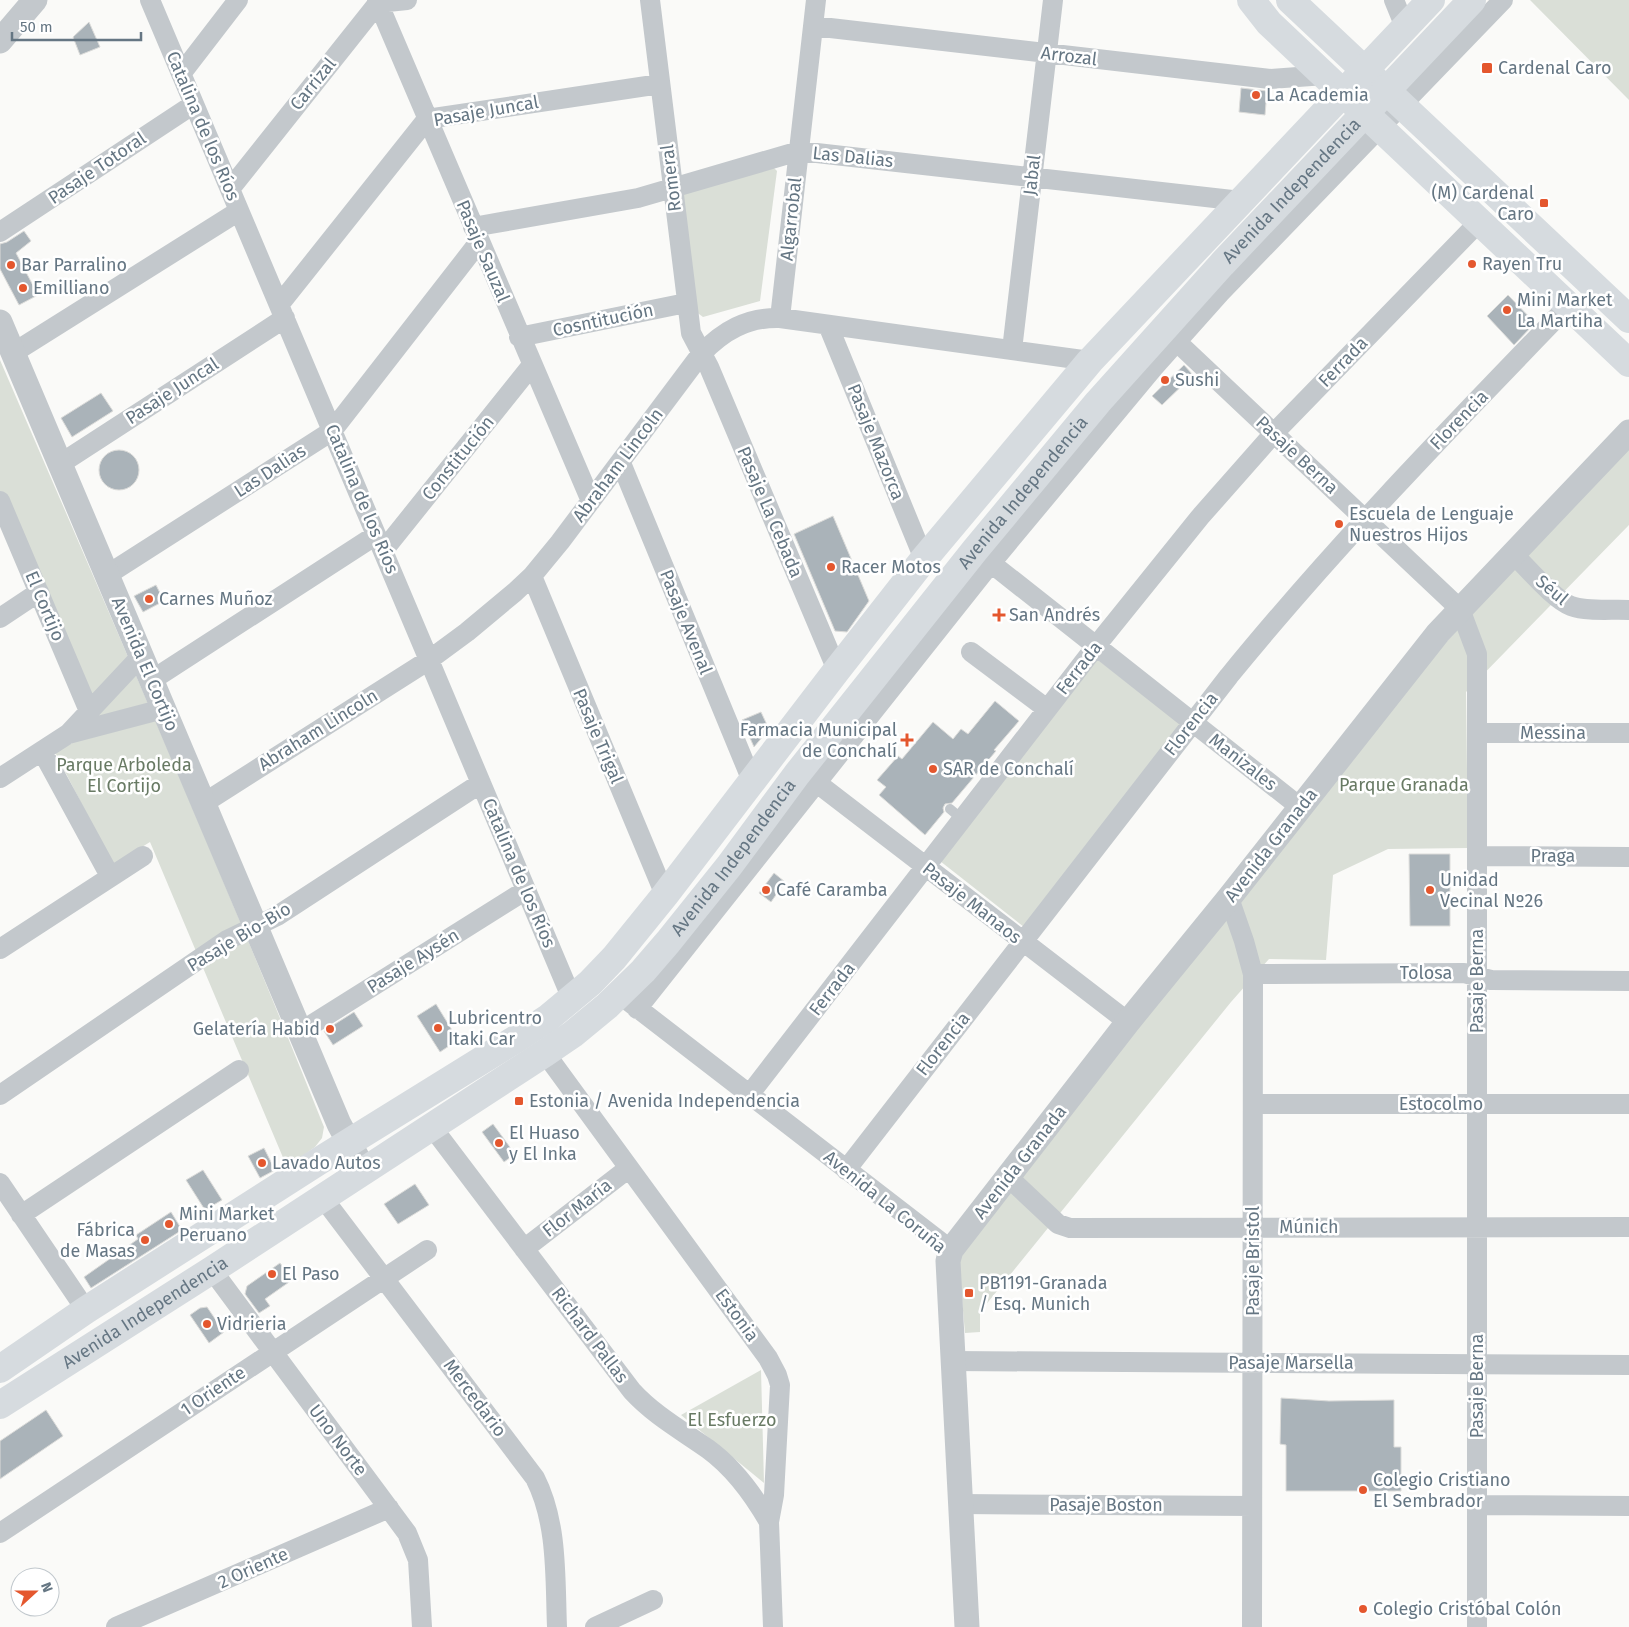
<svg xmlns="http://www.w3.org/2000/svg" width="1629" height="1627" viewBox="0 0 1629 1627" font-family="'Fira Sans',sans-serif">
<rect width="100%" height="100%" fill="#fafaf8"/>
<!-- green -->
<path fill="#dadfd7" d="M1530,0H1629V100Z
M773,167L777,171L760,301L703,317L695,311L681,190Z
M0,360C110,615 221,869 324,1127L322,1138L315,1147L287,1167L150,842L113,865L55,752L95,731L0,496Z
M1629,444V525L1466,692L1468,848L1388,849L1333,875L1326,960L1269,959L1231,1002L980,1312V1332L965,1333L958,1253L1378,716Z
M1097,659L1182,725L1024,927L940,861Z
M761,1370L764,1483L681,1415Z"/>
<!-- building -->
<path fill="#aab3b9" stroke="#dcdcda" d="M89,22L100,47L80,55L73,37Z
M1241,88L1267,91L1265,115L1239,112Z
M24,231L31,241L16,253L38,295L19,305L0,269V244L7,242Z
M1508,295L1535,323L1514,345L1487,316Z
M1184,365L1193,375L1162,405L1152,396Z
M101,393L113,411L72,437L61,418Z
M99 470a20 20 0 1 1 40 0a20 20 0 1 1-40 0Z
M833,516L869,601L847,632L835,631L794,534Z
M156,585L164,601L143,612L134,596Z
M995,701L1019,721L994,750L996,751L952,803L945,804L943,808L944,812L925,835L879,795L886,787L877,780L898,756L902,759L933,722L953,739L961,729L968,734Z
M761,712L769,729L754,747L742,720Z
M1409,854H1450V926H1410Z
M774,873L785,882L771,902L759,893Z
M436,1004L458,1040L440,1052L417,1016Z
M354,1012L363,1026L333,1045L324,1031Z
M493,1124L515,1154L504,1162L482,1132Z
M264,1148L275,1170L260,1178L248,1156Z
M203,1170L222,1200L205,1210L186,1180Z
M415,1184L429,1205L398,1224L384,1204Z
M171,1212L182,1230L91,1288L84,1277L138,1239L136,1235Z
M280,1263L292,1280L265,1299L270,1306L259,1313L245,1294L247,1286Z
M207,1307L224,1332L209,1343L190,1315L200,1308Z
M1281,1398L1329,1401L1394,1400V1447H1401V1491H1286V1445L1280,1444Z
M46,1410L63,1436L0,1479V1441Z"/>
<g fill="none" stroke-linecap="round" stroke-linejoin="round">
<!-- service -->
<path stroke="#c3c8cc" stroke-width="10" d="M950,809L962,819"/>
<!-- minor -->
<path stroke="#c3c8cc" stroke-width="20" d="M150,0L429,660L572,999
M377,0L591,501
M650,0L691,333L709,367L837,670
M1394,0L1405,27
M813,26L1270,79L1325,75
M181,74L238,0
M230,189L378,3L407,0
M473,227L638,198L799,151L1241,201
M0,232L194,104
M279,305L427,119L660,84
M780,318L816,0
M828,325L924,559
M519,337L686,303
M1176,341L1460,609L1477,654V1627
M1012,350L1053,0
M13,353L239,211
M621,463L752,781
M60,464L285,318
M0,501L89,711
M383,551L532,365
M1513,554C1527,567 1554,600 1571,606C1588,612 1611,609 1629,610
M982,556L1300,807
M107,575L332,431L479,242
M532,576L665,895
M0,618L39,592
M971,652L1047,709
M152,680L376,535
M1478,733H1629
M68,734L163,709
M42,751L110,876
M0,778L68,734L141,656
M817,783L1128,1022
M204,803L429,660L467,632L515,592L532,576L560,542L701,354C723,331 747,317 780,318L1090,361
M1478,856L1629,857
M1229,898L1244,941L1253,974L1252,1627
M0,949L143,856
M1253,974L1464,973L1491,980L1629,981
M627,1000L951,1250
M637,1009L991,563L1154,367L1220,293L1503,0
M300,1032L526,890
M545,1053L768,1358L777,1375L780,1385L774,1495L769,1522L773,1627
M0,1095L227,940L277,916L481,783
M749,1095L1096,646L1200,517L1274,433L1479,222
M1253,1104H1629
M432,1127L632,1391C654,1415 681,1430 708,1449C734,1468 753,1494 769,1522
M846,1170L1229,676C1335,546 1452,426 1568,306
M1008,1177L1058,1224L1070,1228L1629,1227
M0,1183L86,1310
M323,1198L535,1478C558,1523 555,1578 557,1627
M21,1215L239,1070
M524,1249L629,1168
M212,1270L407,1533L418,1560L422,1627
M953,1361L1629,1365
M961,1504L1252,1506
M1477,1505L1629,1506
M0,1533L427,1250
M116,1627L389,1508
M595,1627L653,1600"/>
<!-- tertiary -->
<path stroke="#c3c8cc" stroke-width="25" d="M0,41L35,0
M0,322L339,1124L364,1170
M967,1627L948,1261L951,1250L1128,1022L1229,898L1438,633L1629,432"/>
<!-- secondary -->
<path stroke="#d6dbdf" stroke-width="28" d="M1251,0L1269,23L1629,363
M1290,0L1629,319"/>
<!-- primary -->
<g stroke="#d6dbdf" stroke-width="28">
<path d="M0,1369L86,1310L327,1156L516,1039L548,1018L590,983L614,958L665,895L837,670L924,559L1090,361L1431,0"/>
<path id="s1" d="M0,1405L212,1270L545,1053L573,1034L607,1006L643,971L668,942L729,866L797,774L975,550L1098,402L1222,264L1472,0"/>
</g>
</g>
<!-- markers -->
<g fill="#e4572e" stroke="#fff" stroke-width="2">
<rect x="1481" y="62" width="12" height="12" rx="2.5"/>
<circle cx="1256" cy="95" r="5"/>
<rect x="1539" y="198" width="10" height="10" rx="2.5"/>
<circle cx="1472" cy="264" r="5"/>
<circle cx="11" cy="265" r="5"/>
<circle cx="23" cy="288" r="5"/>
<circle cx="1507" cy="310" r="5"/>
<circle cx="1165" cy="380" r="5"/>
<circle cx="1339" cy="524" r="5"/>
<circle cx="831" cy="567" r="5"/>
<circle cx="149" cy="599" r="5"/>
<path d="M996.5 607.5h5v5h5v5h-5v5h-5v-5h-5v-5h5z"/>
<path d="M904.5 732.5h5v5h5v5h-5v5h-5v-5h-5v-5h5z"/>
<circle cx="933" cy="769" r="5"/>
<circle cx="766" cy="890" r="5"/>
<circle cx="1430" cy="890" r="5"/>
<circle cx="438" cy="1028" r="5"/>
<circle cx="330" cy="1029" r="5"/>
<rect x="514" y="1096" width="10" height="10" rx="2.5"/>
<circle cx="499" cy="1143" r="5"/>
<circle cx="262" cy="1163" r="5"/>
<circle cx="169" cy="1224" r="5"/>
<circle cx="145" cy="1240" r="5"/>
<circle cx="272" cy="1274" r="5"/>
<rect x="964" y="1288" width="10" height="10" rx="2.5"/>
<circle cx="207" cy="1324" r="5"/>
<circle cx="1363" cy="1490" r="5"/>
<circle cx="1363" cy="1609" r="5"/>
</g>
<g text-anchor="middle" stroke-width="5" stroke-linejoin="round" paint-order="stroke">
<!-- street labels -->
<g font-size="18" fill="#657683" stroke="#fff">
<text transform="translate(1069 56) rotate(7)" y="6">Arrozal</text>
<text transform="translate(313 84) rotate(-51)" y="6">Carrizal</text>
<text transform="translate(486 111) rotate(-10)" y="6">Pasaje Juncal</text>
<text transform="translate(203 126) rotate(67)" y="6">Catalina de los Ríos</text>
<text transform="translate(853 157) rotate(6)" y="6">Las Dalias</text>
<text transform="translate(97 168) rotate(-34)" y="6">Pasaje Totoral</text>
<text transform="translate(1032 175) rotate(-83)" y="6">Jabal</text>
<text transform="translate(671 178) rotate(-97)" y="6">Romeral</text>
<text dy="6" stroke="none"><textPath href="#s1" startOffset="1792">Avenida Independencia</textPath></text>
<text transform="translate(791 219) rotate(-84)" y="6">Algarrobal</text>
<text transform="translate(483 251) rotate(67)" y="6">Pasaje Sauzal</text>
<text transform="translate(603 320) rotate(-12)" y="6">Cosntitución</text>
<text transform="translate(1343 362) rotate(-46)" y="6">Ferrada</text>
<text transform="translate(172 391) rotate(-33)" y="6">Pasaje Juncal</text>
<text transform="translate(1459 420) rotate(-46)" y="6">Florencia</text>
<text transform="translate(876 442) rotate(68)" y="6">Pasaje Mazorca</text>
<text transform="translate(1297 455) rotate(43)" y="6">Pasaje Berna</text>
<text transform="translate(458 458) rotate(-51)" y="6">Constitución</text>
<text transform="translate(618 465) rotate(-53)" y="6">Abraham Lincoln</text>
<text transform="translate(270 471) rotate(-33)" y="6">Las Dalias</text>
<text dy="6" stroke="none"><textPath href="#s1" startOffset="1388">Avenida Independencia</textPath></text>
<text transform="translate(362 499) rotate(67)" y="6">Catalina de los Ríos</text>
<text transform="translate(770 512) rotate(67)" y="6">Pasaje La Cebada</text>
<text transform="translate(1552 590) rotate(40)" y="6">Séul</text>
<text transform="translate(45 606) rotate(67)" y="6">El Cortijo</text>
<text transform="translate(686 622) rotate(68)" y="6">Pasaje Avenal</text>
<text transform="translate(145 664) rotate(67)" y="6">Avenida El Cortijo</text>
<text transform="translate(1079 668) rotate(-52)" y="6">Ferrada</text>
<text transform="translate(1191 724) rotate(-52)" y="6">Florencia</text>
<text transform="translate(318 730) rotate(-32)" y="6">Abraham Lincoln</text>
<text x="1553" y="739">Messina</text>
<text transform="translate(598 736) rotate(67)" y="6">Pasaje Trigal</text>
<text transform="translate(1243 762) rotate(38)" y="6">Manizales</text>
<text transform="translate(1271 845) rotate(-52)" y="6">Avenida Granada</text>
<text x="1553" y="862">Praga</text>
<text dy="6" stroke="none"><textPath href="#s1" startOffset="922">Avenida Independencia</textPath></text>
<text transform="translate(519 873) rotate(67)" y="6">Catalina de los Ríos</text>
<text transform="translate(972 903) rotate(38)" y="6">Pasaje Manaos</text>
<text transform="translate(239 937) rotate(-31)" y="6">Pasaje Bio-Bio</text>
<text transform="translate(413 961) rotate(-32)" y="6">Pasaje Aysén</text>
<text x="1426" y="979">Tolosa</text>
<text transform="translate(1477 981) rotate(-90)" y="6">Pasaje Berna</text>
<text transform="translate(832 989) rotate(-52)" y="6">Ferrada</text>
<text transform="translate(943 1044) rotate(-52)" y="6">Florencia</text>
<text x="1441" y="1110">Estocolmo</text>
<text transform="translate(1020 1162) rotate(-52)" y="6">Avenida Granada</text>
<text transform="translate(885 1202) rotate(39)" y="6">Avenida La Coruña</text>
<text transform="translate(577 1208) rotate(-38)" y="6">Flor María</text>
<text x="1309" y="1233">Múnich</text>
<text transform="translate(1253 1261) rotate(-90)" y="6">Pasaje Bristol</text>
<text dy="6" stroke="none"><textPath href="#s1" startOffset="172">Avenida Independencia</textPath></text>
<text transform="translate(737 1315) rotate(54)" y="6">Estonia</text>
<text transform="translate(590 1335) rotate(53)" y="6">Richard Pallas</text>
<text x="1291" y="1369">Pasaje Marsella</text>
<text transform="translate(1477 1386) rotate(-90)" y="6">Pasaje Berna</text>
<text transform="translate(213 1391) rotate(-34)" y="6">1 Oriente</text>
<text transform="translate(475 1398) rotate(53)" y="6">Mercedario</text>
<text transform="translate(338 1440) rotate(53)" y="6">Uno Norte</text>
<text x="1106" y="1511">Pasaje Boston</text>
<text transform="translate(253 1568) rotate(-24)" y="6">2 Oriente</text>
</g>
<!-- poi labels -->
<g font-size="18" fill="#657683" stroke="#fff" text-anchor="start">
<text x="1498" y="74">Cardenal Caro</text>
<text x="1266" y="101">La Academia</text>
<text x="1534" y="199" text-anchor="end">(M) Cardenal<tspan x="1534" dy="21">Caro</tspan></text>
<text x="1482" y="270">Rayen Tru</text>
<text x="21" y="271">Bar Parralino</text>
<text x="33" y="294">Emilliano</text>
<text x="1517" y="306">Mini Market<tspan x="1517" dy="21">La Martiha</tspan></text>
<text x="1175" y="386">Sushi</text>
<text x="1349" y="520">Escuela de Lenguaje<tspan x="1349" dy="21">Nuestros Hijos</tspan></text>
<text x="841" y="573">Racer Motos</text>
<text x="159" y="605">Carnes Muñoz</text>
<text x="1009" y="621">San Andrés</text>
<text x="897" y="736" text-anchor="end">Farmacia Municipal<tspan x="897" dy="21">de Conchalí</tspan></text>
<text x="943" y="775">SAR de Conchalí</text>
<text x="1440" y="886">Unidad<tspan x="1440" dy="21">Vecinal Nº26</tspan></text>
<text x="776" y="896">Café Caramba</text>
<text x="448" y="1024">Lubricentro<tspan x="448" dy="21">Itaki Car</tspan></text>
<text x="320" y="1035" text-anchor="end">Gelatería Habid</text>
<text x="529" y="1107">Estonia / Avenida Independencia</text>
<text x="509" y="1139">El Huaso<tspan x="509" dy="21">y El Inka</tspan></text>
<text x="272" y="1169">Lavado Autos</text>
<text x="179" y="1220">Mini Market<tspan x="179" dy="21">Peruano</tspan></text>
<text x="135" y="1236" text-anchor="end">Fábrica<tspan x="135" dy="21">de Masas</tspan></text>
<text x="282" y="1280">El Paso</text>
<text x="979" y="1289">PB1191-Granada<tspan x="979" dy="21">/ Esq. Munich</tspan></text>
<text x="217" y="1330">Vidrieria</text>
<text x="1373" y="1486">Colegio Cristiano<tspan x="1373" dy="21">El Sembrador</tspan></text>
<text x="1373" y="1615">Colegio Cristóbal Colón</text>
</g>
<!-- park labels -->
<g font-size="18" fill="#687a64" stroke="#fff">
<text x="124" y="771">Parque Arboleda<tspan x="124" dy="21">El Cortijo</tspan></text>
<text x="1404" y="791">Parque Granada</text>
<text x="732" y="1426">El Esfuerzo</text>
</g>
</g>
<!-- north arrow -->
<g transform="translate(35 1592) rotate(69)"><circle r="24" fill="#ffffff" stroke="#c1c8cd"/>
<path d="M0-4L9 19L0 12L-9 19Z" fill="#e4572e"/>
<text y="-8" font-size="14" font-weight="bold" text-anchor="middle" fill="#657683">N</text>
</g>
<!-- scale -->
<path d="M12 32v8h129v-8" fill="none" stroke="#657683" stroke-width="2.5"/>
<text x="20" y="32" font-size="15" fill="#657683" stroke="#ffffff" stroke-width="4" paint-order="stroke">50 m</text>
</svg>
